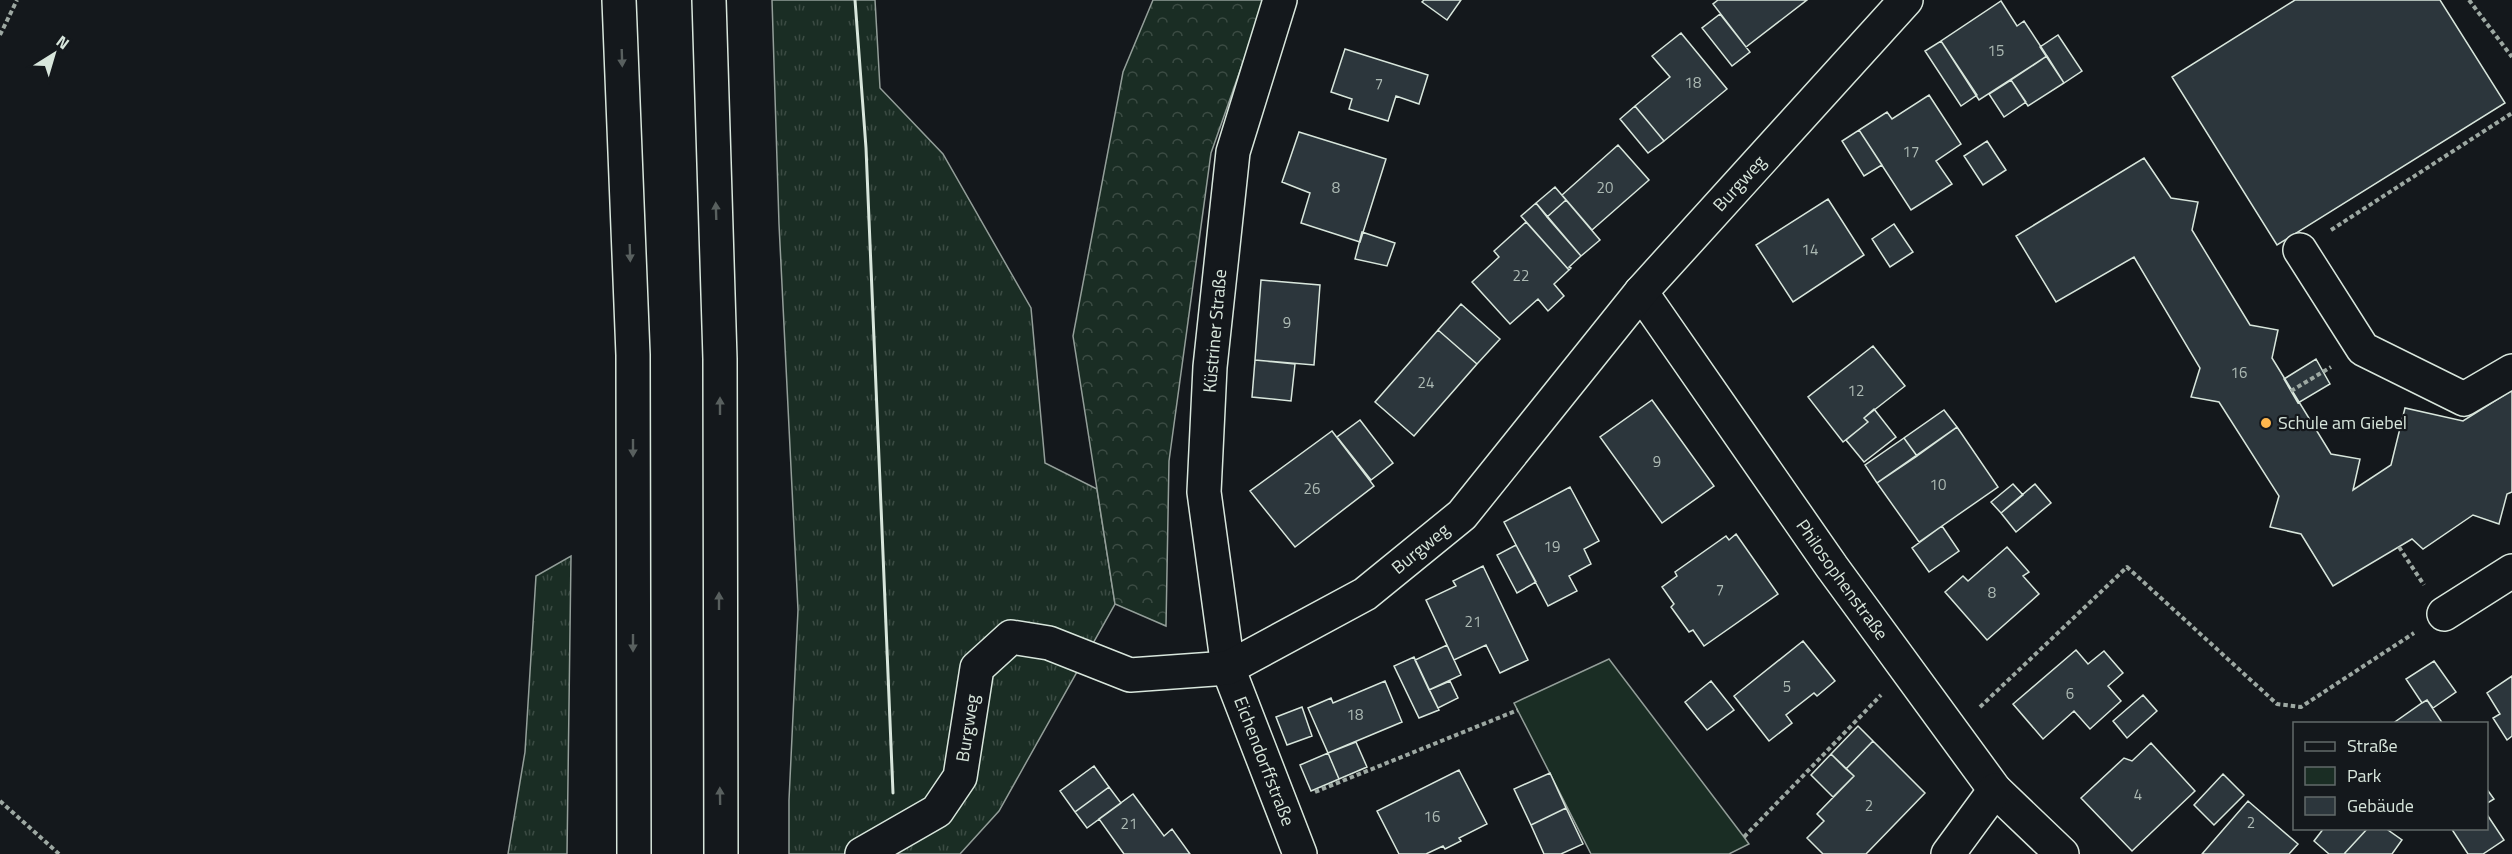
<svg xmlns="http://www.w3.org/2000/svg" width="2512" height="854" viewBox="0 0 2512 854" font-family="'Titillium Web',sans-serif">
<defs>
<pattern id="grass-tufts" width="24" height="20" patternUnits="userSpaceOnUse" patternTransform="scale(1.5)"><rect width="24" height="20" fill="#1a2d24"/><path d="M3 7l-1-3M5 7V3M7 7l1-3M15 17l-1-3M17 17v-4M19 17l1-3" fill="none" stroke="#3b4b43"/></pattern>
<pattern id="forest-crowns" width="20" height="18" patternUnits="userSpaceOnUse" patternTransform="scale(1.5)"><rect width="20" height="18" fill="#1a2d24"/><path d="M2 6a3 3 0 1 1 6 0M12 15a3 3 0 1 1 6 0" fill="none" stroke="#3b4b43"/></pattern>
</defs>
<rect width="100%" height="100%" fill="#14181c"/>
<!-- grass -->
<path fill="url(#grass-tufts)" stroke="#939e99" stroke-width="1.5" d="M772,0H875L880,88L943,154L1031,308L1045,463L1097,489L1115,604L999,811L960,854H789V800L798,610L779,224Z
M571,556L567,854H508L525,752L536,576Z"/>
<!-- forest -->
<path fill="url(#forest-crowns)" stroke="#939e99" stroke-width="1.5" d="M1153,0H1265L1211,153L1169,461L1166,626L1115,604L1073,336L1123,72Z"/>
<!-- park -->
<path fill="#1a2d24" stroke="#939e99" stroke-width="1.5" d="M1609,659L1744,837L1749,844L1729,854H1591L1514,703Z"/>
<!-- building -->
<path fill="#2c363c" stroke="#d8e6dc" stroke-width="1.5" d="M1424,0H1461L1447,20L1422,2Z
M1718,0H1807L1746,47L1713,4Z
M2295,0H2440L2505,103L2277,245L2172,77Z
M2001,1L2017,26L2024,21L2047,56L1979,100L1941,41Z
M1720,14L1750,52L1732,66L1702,28Z
M1681,33L1727,89L1664,141L1635,106L1670,77L1652,56Z
M2058,35L2082,71L2064,83L2040,47Z
M1941,41L1977,95L1961,106L1925,51Z
M1345,49L1428,75L1419,104L1396,96L1388,121L1349,109L1352,99L1331,92Z
M2047,56L2064,83L2028,106L2011,80Z
M2011,80L2026,102L2004,117L1989,94Z
M1929,95L1961,144L1936,161L1952,184L1911,210L1859,130L1887,112L1892,119Z
M1635,106L1664,141L1648,153L1620,119Z
M1859,130L1882,165L1864,176L1842,141Z
M1299,132L1386,159L1360,242L1301,223L1310,193L1282,182Z
M1987,141L2006,170L1983,185L1964,156Z
M1618,145L1649,180L1592,230L1562,195Z
M2144,158L2171,198L2198,202L2192,230L2250,325L2278,330L2272,358L2331,454L2360,459L2353,490L2391,465L2405,408L2463,421L2512,390V492L2507,494L2499,524L2473,515L2423,549L2412,539L2333,586L2301,534L2270,527L2279,496L2219,402L2191,397L2200,368L2134,257L2056,302L2016,236Z
M1555,187L1566,200L1547,217L1536,203Z
M1828,199L1864,255L1793,302L1756,245Z
M1566,200L1600,240L1581,256L1547,217Z
M1536,203L1581,256L1569,267L1571,268L1569,270L1521,216Z
M1526,222L1569,270L1554,284L1564,296L1548,311L1538,299L1510,324L1472,282L1499,257L1494,251Z
M1894,224L1913,252L1890,267L1872,239Z
M1362,232L1395,243L1387,266L1355,259Z
M1261,280L1320,285L1314,365L1255,360Z
M1461,304L1500,339L1477,364L1438,330Z
M1438,330L1477,364L1414,436L1375,402Z
M1873,346L1905,386L1864,418L1868,422L1843,442L1808,397Z
M2316,359L2330,384L2298,403L2284,379Z
M1255,360L1295,364L1291,401L1252,397Z
M1652,400L1714,486L1662,523L1600,437Z
M1874,409L1896,437L1864,462L1846,440L1868,422L1864,418Z
M1944,410L1957,427L1917,456L1904,438Z
M1360,420L1393,463L1371,480L1337,437Z
M1957,427L1998,487L1919,542L1877,483Z
M1332,431L1374,486L1295,547L1250,491Z
M1904,438L1917,456L1877,483L1865,465Z
M2013,484L2023,495L2001,513L1991,502Z
M2035,484L2051,503L2016,532L2001,513Z
M1570,487L1599,541L1584,549L1591,564L1569,576L1577,591L1548,606L1504,522Z
M1942,526L1959,551L1929,572L1912,548Z
M1736,534L1778,594L1704,646L1693,630L1689,632L1671,607L1674,604L1662,587L1677,576L1675,572L1726,536L1729,540Z
M1516,545L1536,582L1517,593L1497,555Z
M2007,547L2029,572L2023,576L2039,594L1987,640L1945,592L1963,576L1968,581Z
M1483,566L1528,660L1500,673L1486,645L1454,660L1426,600L1456,586L1453,581Z
M1803,641L1835,681L1817,696L1814,693L1786,715L1792,723L1769,741L1734,696Z
M1447,645L1461,675L1429,690L1415,660Z
M2076,650L2088,664L2104,651L2123,673L2108,686L2121,701L2090,729L2074,711L2043,739L2013,704Z
M1414,657L1439,710L1419,718L1394,666Z
M2434,661L2456,692L2433,708L2427,700L2422,703L2406,679Z
M2512,676V736L2507,740L2493,718L2500,714L2487,693Z
M1385,681L1402,722L1328,753L1308,708L1331,698L1333,703Z
M1450,681L1458,698L1438,708L1429,690Z
M1711,681L1734,710L1707,730L1685,702Z
M2143,695L2157,711L2127,738L2113,721Z
M2427,700L2443,724H2392L2422,703Z
M1302,707L1312,736L1287,745L1276,717Z
M1858,726L1873,741L1846,769L1831,754Z
M1873,741L1925,793L1866,854H1823L1807,838L1824,821L1817,814L1854,776L1846,769Z
M1356,742L1367,767L1339,779L1328,753Z
M2151,743L2195,791L2132,851L2081,798L2124,758L2132,761Z
M1328,753L1339,779L1311,791L1300,765Z
M1831,754L1854,776L1833,797L1811,775Z
M1094,766L1109,787L1075,812L1060,791Z
M1459,770L1487,824L1459,838L1461,841L1445,849L1443,846L1426,854H1399L1377,811Z
M1550,773L1566,808L1531,825L1514,789Z
M2223,774L2244,795L2214,825L2194,805Z
M1109,787L1121,803L1087,828L1075,812Z
M2486,788L2494,799L2486,804Z
M1133,794L1164,836L1172,829L1190,854H1124L1099,819Z
M2248,801L2298,844L2289,854H2202Z
M1566,808L1583,844L1561,854H1544L1531,825Z
M2486,813L2504,840L2483,854H2468L2451,828H2486Z
M2324,828H2368L2344,854H2329L2314,841Z
M2368,828H2385L2402,840L2392,854H2344Z"/>
<g fill="none" stroke-linecap="round" stroke-linejoin="round">
<!-- minor casing -->
<g stroke="#d8e6dc" stroke-width="36">
<g id="minor">
<path id="s1" d="M1280,0L1233,152L1210,367L1204,492L1228,668L1300,854"/>
<path d="M2300,250L2363,349L2464,399L2512,371"/>
<path id="s2" d="M1641,292L1832,567L1995,790L2062,854"/>
<path d="M2444,614L2512,571"/>
<path id="s3" d="M862,854L937,811L960,777L977,668L1011,637L1049,643L1130,675L1228,668L1365,594L1462,515L1641,292L1906,0"/>
<path d="M1948,854L1995,790"/>
</g>
</g>
<!-- highway casing -->
<g stroke="#d8e6dc" stroke-width="36">
<path id="highway" d="M619,0L633,355L634,854
M709,0L720,359L721,854"/>
</g>
<!-- path -->
<path stroke="#9da8a2" stroke-width="4" stroke-dasharray="4.5 3" stroke-linecap="butt" d="M2469,0L2512,57
M0,35L17,0
M2331,230L2512,113
M2291,391L2331,367
M2399,547L2424,585
M1980,707L2127,567L2277,704L2301,707L2414,633
M1315,792L1518,710
M0,801L59,854
M1744,837L1881,695"/>
<!-- minor -->
<use href="#minor" stroke="#14181c" stroke-width="33"/>
<!-- highway -->
<use href="#highway" stroke="#14181c" stroke-width="33"/>
<!-- wall -->
<path stroke="#d8e6dc" stroke-width="3" d="M855,0L866,148L893,793"/>
</g>
<!-- one-way arrows -->
<defs><path id="oneway-solid" d="M-6-.8H1V-3.2L6.5 0L1 3.2V.8H-6Z" transform="scale(1.5)"/></defs>
<g fill="#59605f">
<use href="#oneway-solid" transform="translate(622 58) rotate(88)"/>
<use href="#oneway-solid" transform="translate(716 211) rotate(-92)"/>
<use href="#oneway-solid" transform="translate(630 253) rotate(88)"/>
<use href="#oneway-solid" transform="translate(720 406) rotate(-90)"/>
<use href="#oneway-solid" transform="translate(633 448) rotate(90)"/>
<use href="#oneway-solid" transform="translate(719 601) rotate(-90)"/>
<use href="#oneway-solid" transform="translate(633 643) rotate(90)"/>
<use href="#oneway-solid" transform="translate(720 796) rotate(-91)"/>
</g>
<!-- markers -->
<circle fill="#ffb74d" stroke="#14181c" stroke-width="2" cx="2266" cy="423" r="6"/>
<g text-anchor="middle" stroke-width="4.5" stroke-linejoin="round" paint-order="stroke">
<!-- number labels -->
<g font-size="15" fill="#adbab4">
<text x="1996" y="56">15</text>
<text x="1693" y="88">18</text>
<text x="1379" y="89">7</text>
<text x="1911" y="157">17</text>
<text x="1336" y="193">8</text>
<text x="1605" y="193">20</text>
<text x="1810" y="255">14</text>
<text x="1521" y="281">22</text>
<text x="1287" y="328">9</text>
<text x="2239" y="378">16</text>
<text x="1426" y="388">24</text>
<text x="1856" y="396">12</text>
<text x="1657" y="467">9</text>
<text x="1938" y="490">10</text>
<text x="1312" y="494">26</text>
<text x="1552" y="552">19</text>
<text x="1720" y="595">7</text>
<text x="1992" y="598">8</text>
<text x="1473" y="627">21</text>
<text x="1787" y="692">5</text>
<text x="2070" y="699">6</text>
<text x="1355" y="720">18</text>
<text x="2138" y="800">4</text>
<text x="1869" y="811">2</text>
<text x="1432" y="822">16</text>
<text x="2251" y="828">2</text>
<text x="1129" y="829">21</text>
</g>
<!-- street labels -->
<g font-size="18" fill="#d8e6dc" stroke="#14181c">
<text dy="6" stroke="none"><textPath href="#s3" startOffset="1221">Burgweg</textPath></text>
<text transform="translate(1215 331) rotate(-85)" y="6">Küstriner Straße</text>
<text dy="6" stroke="none"><textPath href="#s3" startOffset="735">Burgweg</textPath></text>
<text dy="6" stroke="none"><textPath href="#s2" startOffset="351">Philosophenstraße</textPath></text>
<text dy="6" stroke="none"><textPath href="#s3" startOffset="177">Burgweg</textPath></text>
<text dy="6" stroke="none"><textPath href="#s1" startOffset="778">Eichendorffstraße</textPath></text>
</g>
<!-- poi labels -->
<g font-size="18" fill="#d8e6dc" stroke="#14181c" text-anchor="start">
<text x="2278" y="429">Schule am Giebel</text>
</g>
</g>
<!-- legend -->
<rect x="2293" y="722" width="195" height="108" fill="#14181c" stroke="#626a69" stroke-width="1.5"/>
<rect x="2305" y="742" width="30" height="9" fill="#14181c" stroke="#626a69" stroke-width="1.5"/>
<text x="2347" y="752" font-size="18" fill="#d8e6dc">Straße</text>
<rect x="2305" y="767" width="30" height="18" fill="#1a2d24" stroke="#626a69" stroke-width="1.5"/>
<text x="2347" y="782" font-size="18" fill="#d8e6dc">Park</text>
<rect x="2305" y="797" width="30" height="18" fill="#2c363c" stroke="#626a69" stroke-width="1.5"/>
<text x="2347" y="812" font-size="18" fill="#d8e6dc">Gebäude</text>
<!-- north arrow -->
<g transform="translate(54 54) rotate(37)" stroke="#14181c" stroke-width="4.5" paint-order="stroke">
<path d="M0-4.5L10 22L0 15L-10 22Z" fill="#d8e6dc"/>
<text y="-9" font-size="16" font-weight="bold" text-anchor="middle" fill="#d8e6dc">N</text>
</g>
</svg>
